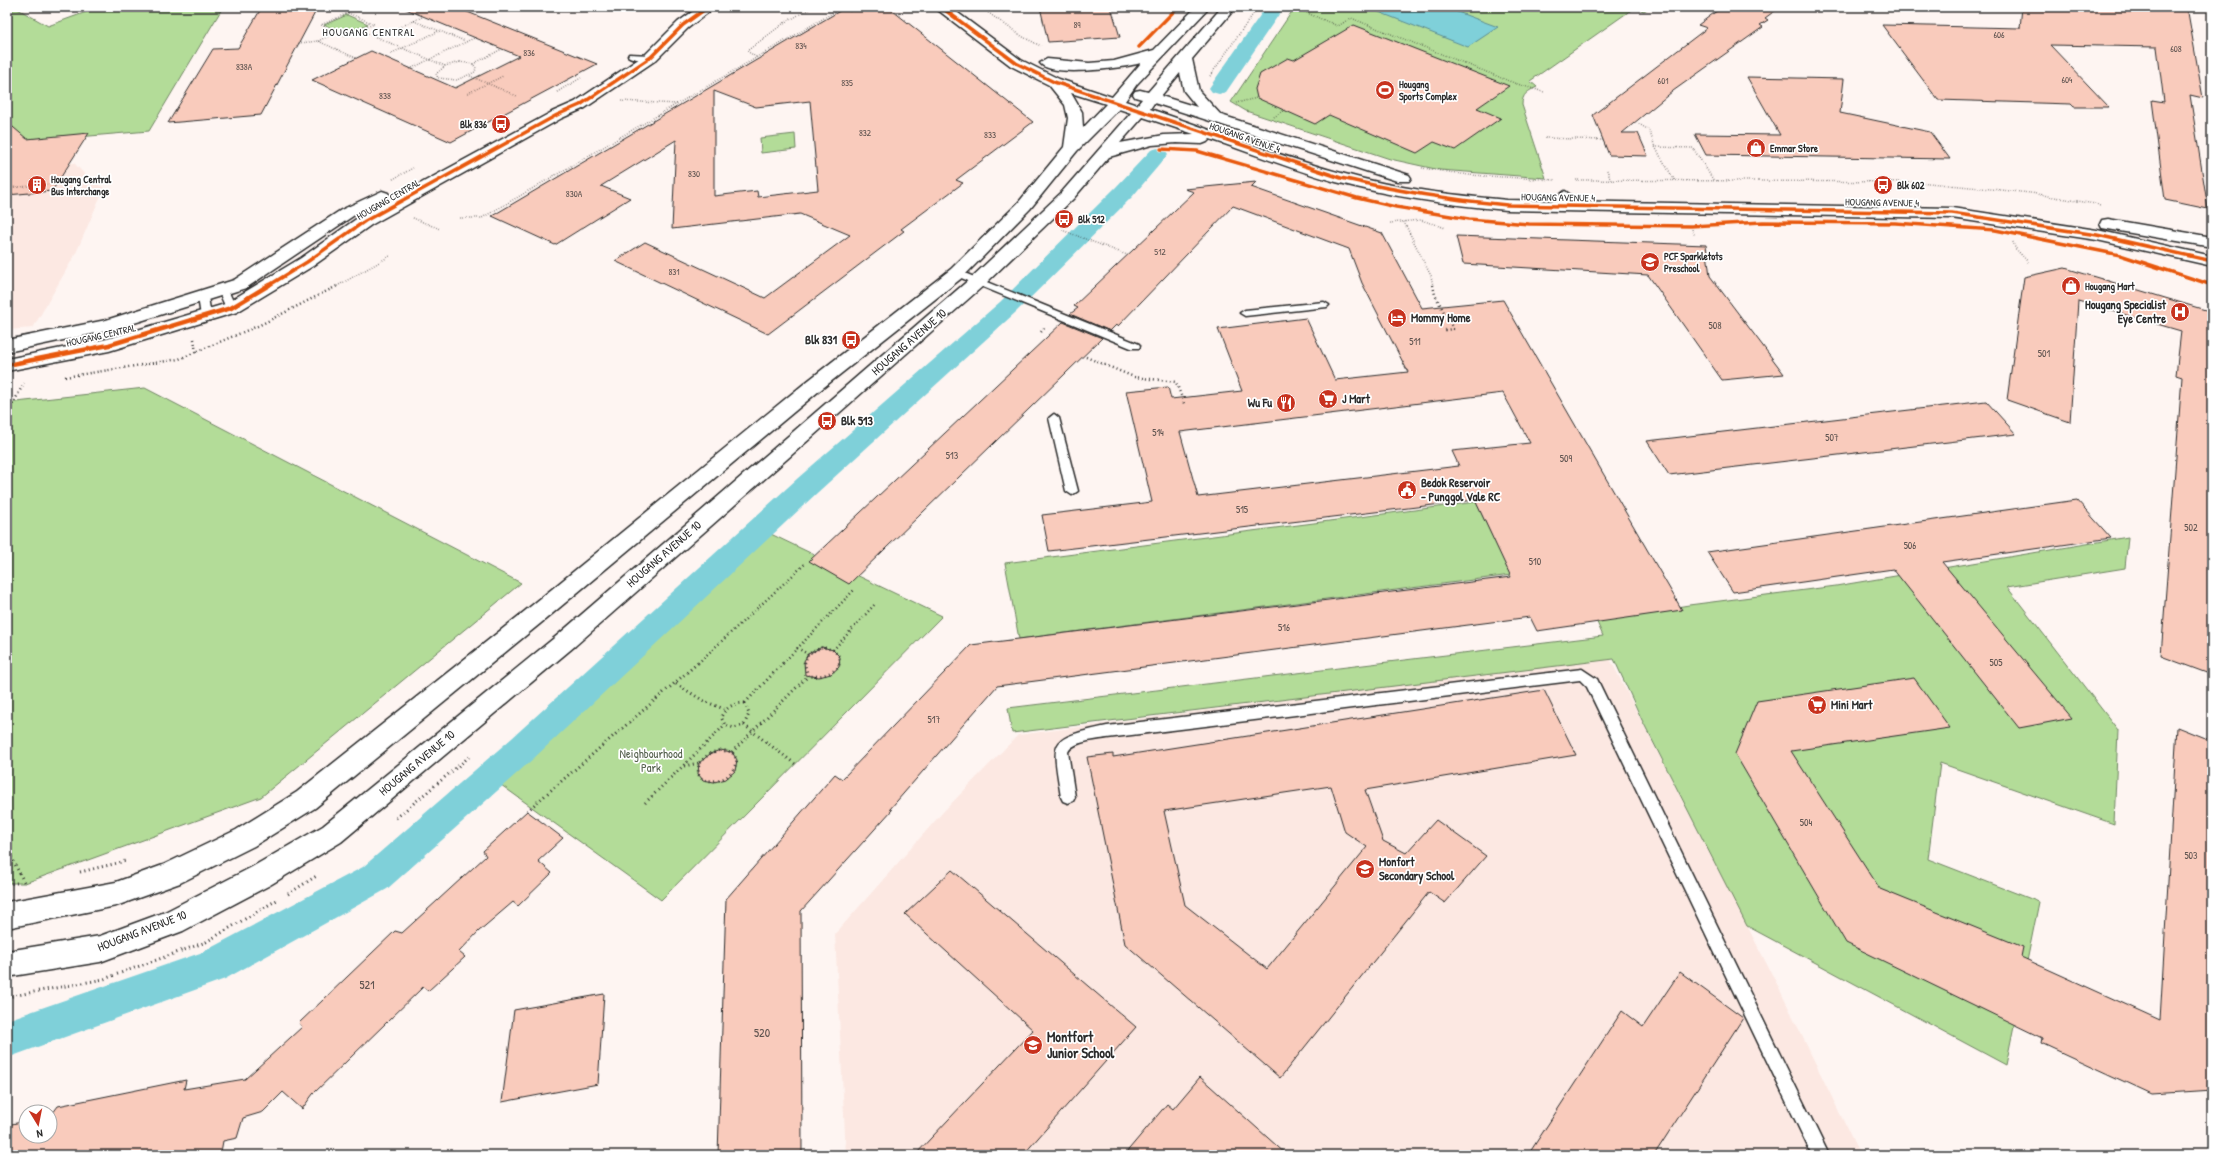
<svg xmlns="http://www.w3.org/2000/svg" width="2219" height="1162" viewBox="0 0 2219 1162" font-family="'Patrick Hand',sans-serif">
<rect width="100%" height="100%" fill="#fef5f2"/>
<filter id="ink" filterUnits="userSpaceOnUse"><feTurbulence type="fractalNoise" baseFrequency=".025" numOctaves="2"/><feDisplacementMap in="SourceGraphic" scale="8" xChannelSelector="R" yChannelSelector="G"/><feConvolveMatrix kernelMatrix="1 2 1 2 8 2 1 2 1" color-interpolation-filters="sRGB"/></filter>
<g filter="url(#ink)">
<!-- built -->
<path fill="#fce8e2" d="M74,163L90,180L104,188L76,253L33,328L7,330V169Z
M1609,657L1776,982L1860,1155H846L835,934L943,812L1018,735Z"/>
<!-- green -->
<path fill="#b3dc98" stroke="#6f8462" d="M100,7H223L149,131L7,143V12L16,8L48,26Z
M1295,7H1650L1644,11L1634,8L1530,81L1537,87C1528,91 1522,94 1522,105L1546,178L1440,170L1390,159L1246,111L1231,102Z
M347,15L368,24L345,34L324,25Z
M795,134L796,149L761,153L760,138Z
M145,388L521,583L261,797L25,883H7V403Z
M1476,502L1511,575L1019,639L1005,563Z
M752,525L942,616L661,900L483,772Z
M2128,537L2125,568L2007,587L2118,730L2114,824L1940,763L1928,859L2039,902L2006,1065L1747,926L1642,720L1614,659L1012,733L1008,708L1603,636L1596,620L1689,605L1836,586Z"/>
<!-- water -->
<path fill="#7fd0d9" stroke="#5d8e93" d="M1366,7H1444L1498,27L1468,47Z"/>
<g fill="none" stroke-linecap="round" stroke-linejoin="round">
<!-- canal -->
<path fill="#7fd0d9" fill-rule="evenodd" d="M1266,7H1284L1226,92L1219,94L1212,92L1209,88Z
M1158,148L1165,150L1168,154L1165,158L1132,197L1016,312L818,492L534,758L387,889L225,979L7,1058V1020L203,952L363,867L512,738L798,478L1000,302L1116,187L1151,150Z"/>
</g>
<!-- building -->
<path fill="#f9cbbc" stroke="#2b2b2b" fill-rule="evenodd" d="M262,7H318L261,115L168,123L213,49L238,48Z
M401,7H455L597,64L451,142L312,80L371,51L455,88L519,56Z
M856,7H888L1033,122L956,180L963,183L901,229L904,231L768,334L615,261L645,242L765,298L850,235L800,214L672,229L676,140L601,186L630,198L555,245L492,216L843,9L850,11ZM714,91L756,107L810,101L818,190L758,197L757,191L714,196Z
M1040,7H1111L1120,37L1048,42Z
M1722,7H1780L1765,18L1768,20L1760,25L1763,27L1673,91L1622,133H1638L1648,156L1609,155L1593,115L1707,28L1698,25Z
M2022,7H2187L2203,98L2190,95L2208,209L2165,200L2152,100L2164,102L2157,47L2050,45L2109,107H2074L2071,104L1938,100L1882,25L2020,28Z
M1354,25L1509,86L1477,108L1501,118L1455,150L1434,142L1417,153L1329,115L1315,124L1257,98L1255,89L1260,74L1288,58L1294,60Z
M1747,77L1844,79L1840,113L1930,132L1950,159L1706,155L1695,134L1780,135Z
M7,122L27,139L89,133L52,191L7,195Z
M1256,182L1251,187L1382,233L1422,308L1503,300L1682,610L1537,631L1530,617L997,686L890,809L892,810L801,911L802,1155H718L726,899L835,774L842,779L971,645L1511,577L1475,500L1049,551L1042,515L1152,502L1126,391L1168,387L1171,399L1242,391L1218,329L1306,318L1335,380L1408,372L1362,283L1349,249L1233,206L1118,326L1116,325L1110,331L1070,314L1078,308L1074,306L1194,192L1185,189ZM1503,393L1530,443L1452,451L1459,466L1198,497L1180,432Z
M1456,236L1706,245L1710,276L1784,374L1722,380L1648,275L1463,264Z
M2065,268L2212,312V675L2161,656L2182,377L2176,375L2181,331L2078,301L2070,422L2007,400L2024,277Z
M1063,322L1102,338L849,584L809,561Z
M1986,401L2016,434L1669,475L1647,441Z
M2077,500L2111,538L1942,562L2072,718L2019,728L1893,569L1733,592L1707,552Z
M822,647L833,650L840,657L839,667L831,674L819,677L805,675L804,661L808,654Z
M1914,678L1950,728L1791,751L1880,889L2023,947L2021,957L2160,1020L2177,727L2212,741V1090L2151,1094L2041,1043L2042,1038L1846,943L1735,754L1757,701Z
M1544,690L1576,755L1365,790L1383,841L1406,853L1436,820L1486,856L1445,903L1429,892L1280,1078L1125,944L1087,757L1113,754V757ZM1331,786L1345,832L1367,847L1267,969L1185,905L1164,811Z
M720,750L732,752L737,760L735,771L726,779L714,782L703,780L698,774L699,763L710,754Z
M527,811L563,838L538,861L552,873L518,906L513,902L479,931L459,952L465,957L428,991L423,987L313,1094L302,1109L283,1092L263,1112L243,1118L237,1138L223,1141L221,1152L204,1155H7V1125L26,1121V1136H50V1117L58,1106L186,1080L184,1089L245,1079L302,1027L299,1023L395,931L402,933L486,856L483,851Z
M952,870L1136,1027L1023,1155H915L1033,1030L905,914Z
M1680,972L1743,1018L1654,1155H1528L1622,1011L1643,1027Z
M604,994L598,1084L502,1102L514,1010Z
M1200,1077L1287,1155H1124L1167,1104L1173,1109Z"/>
<g fill="none" stroke-linecap="round" stroke-linejoin="round">
<!-- lane casing -->
<g stroke="#2b2b2b" stroke-width="3">
<path id="lane" d="M629,54L651,55L655,57C650,61 633,60 628,56Z
M1565,191L1569,194L1572,207L1571,209L1568,210L1564,207L1561,194Z
M957,270L1139,344L1140,346L1139,348H1131L954,275L952,273Z
M223,287L228,290L236,308L234,310L231,311L226,308L218,290Z
M203,294L208,297L211,316L206,319L201,316L198,297Z
M1324,302L1329,305L1327,307L1245,316L1240,313L1245,310Z
M1054,414L1059,418L1078,491L1072,495L1066,491L1049,418Z
M1582,669L1597,679L1829,1155H1812L1587,687L1580,680L1107,738C1096,740 1073,741 1068,752L1075,797L1073,801L1068,803L1063,801L1061,797C1052,739 1047,739 1107,726Z"/>
</g>
<!-- street casing -->
<g stroke="#2b2b2b" stroke-width="3">
<path id="street" d="M699,7H715L688,28L656,60L585,108L562,118L371,225L313,266L237,312L109,351L7,371V359L107,339L225,304L301,258L359,217L552,112L575,102L646,54L678,22Z
M382,191L388,193L390,196L388,199L353,216L246,288L115,329L7,352V340L106,320L234,280L341,210Z"/>
</g>
<!-- secondary casing -->
<g stroke="#2b2b2b" stroke-width="3">
<path id="secondary" d="M934,7H950L1021,60L1059,79L1112,97L1141,63C1124,68 1050,78 1040,63L1047,59L1089,63L1114,61L1154,50L1196,7H1210L1137,84L1125,101L1137,105L1142,99L1135,97L1133,94L1135,91L1140,90L1148,92L1222,7H1236L1192,59L1199,91L1221,115L1409,175L1411,178L1409,181H1397L1154,103L1150,109C1215,131 1279,156 1345,174C1398,189 1453,195 1507,200L1952,208L2097,230L2212,256V266L2097,240L1952,218L1507,210C1450,205 1392,197 1336,182C1294,170 1252,153 1210,139L1207,142L1202,144L1176,143L1152,145L1109,157L1073,199L983,286L575,646L341,842L270,885L183,931L100,962L7,977V951L100,936L165,912L252,867L323,826L559,634L971,278L1061,193L1131,113L1119,109L1077,151L1030,209L963,277L819,391L541,623L315,808L254,846L180,883L116,906L7,928V902L116,882L163,865L236,830L297,792L525,611L805,383L951,269L1018,203L1064,147L1068,118L1065,105L1049,85L1011,66ZM1180,73L1184,91L1197,107L1161,96ZM1071,93L1106,104L1083,128L1082,112ZM1143,117L1194,134L1164,135L1120,143Z
M2108,219L2212,237V247L2102,228L2100,224L2102,220Z"/>
</g>
<!-- path-far2 -->
<path stroke="#2b2b2b" stroke-width="1.5" stroke-dasharray="0.5 2" stroke-linecap="butt" d="M914,7L921,12
M980,7L1023,37L1041,46
M1293,7L1338,26L1351,18L1514,83L1544,92
M2212,12V15
M348,13L374,24L346,36L321,25Z
M414,21L465,41
M359,30L445,66
M378,37L422,17
M318,41L337,32
M299,43L318,41L356,58
M390,54L439,31
M756,57L747,51L784,23L813,7
M460,62L473,64L476,68L475,72L457,80L438,78L436,74L445,66Z
M473,64L502,49
M410,69L474,38
M470,76L517,96
M1210,76L1258,7
M557,92L581,78
M468,93L503,76
M621,101L678,104
M1236,103L1257,98
M1274,117L1284,110
M1639,124L1649,130L1655,147L1675,181
M1545,138L1603,140
M1655,147L1693,148L1714,181
M1422,168L1469,175L1555,180
M1607,170L1611,181
M393,179L413,168
M1576,180L1919,182L2031,193L2101,205
M7,188L52,184
M413,218L440,229
M460,218H482L843,7
M1404,222L1431,276L1433,286
M1390,223L1421,220L1446,228
M1691,227L1695,236
M1062,230L1127,255
M2013,242L2015,248L2029,263
M337,286L390,256"/>
<!-- path-far1 -->
<path stroke="#2b2b2b" stroke-width="2.5" stroke-dasharray="1 3" stroke-linecap="butt" d="M1433,285L1435,295L1453,329L1445,330
M1041,332L1045,327
M194,339L196,353
M1086,357L1134,377L1176,382L1185,406
M65,377L179,359L260,325L339,285
M7,415L24,383
M797,648L808,654
M833,650L876,603
M698,663L806,563
M783,663L854,590
M805,663L808,654L822,647L833,650L840,657L839,663"/>
<!-- path -->
<path stroke="#2b2b2b" stroke-width="3" stroke-dasharray="1 3.5" stroke-linecap="butt" d="M804,662L808,676C820,677 829,675 839,667V662
M676,684L704,701L724,709
M745,703L784,662
M745,703L749,714L744,725L734,728L725,725L721,717C726,707 734,703 745,703Z
M744,725L795,764
M720,750L732,752L737,760C732,778 721,783 703,780L698,774L699,763L709,754Z
M732,752L808,676
M684,766L699,763
M645,803L725,725
M527,811L699,662
M396,818L469,757
M7,849L25,884
M80,872L126,861
M7,884L17,883
M288,894L318,875
M7,997L104,979L206,942L277,900"/>
<!-- lane -->
<use href="#lane" fill="#fff" fill-rule="evenodd"/>
<!-- street -->
<use href="#street" fill="#fff" fill-rule="evenodd"/>
<!-- secondary -->
<use href="#secondary" fill="#fff" fill-rule="evenodd"/>
<!-- cycleway-far1 casing -->
<g stroke="#fff" stroke-width="5">
<path id="cycleway-far1" d="M941,7L1016,63L1054,82L1341,178C1396,191 1451,200 1507,205L1952,213L2097,235L2212,261
M1139,47L1178,7
M1161,149L1197,151L1357,198L1396,207L1469,219L1529,224L1691,226L1763,222L1895,223L1995,230L2120,255L2212,285
M268,286L307,262L365,221L557,115L580,105L651,57L683,25L708,7"/>
</g>
<!-- cycleway casing -->
<g stroke="#fff" stroke-width="7">
<path id="cycleway" d="M7,365L109,345L231,308L269,285"/>
</g>
<!-- cycleway-far1 -->
<use href="#cycleway-far1" stroke="#e8590c" stroke-width="3.5"/>
<!-- cycleway -->
<use href="#cycleway" stroke="#e8590c" stroke-width="4.5"/>
</g>
</g>
<!-- icons -->
<defs>
<g id="stadium-disc" transform="scale(1)"><circle r="9.5" fill="#c8321e" stroke="#fff"/><path d="M0-5a6.5 5 0 1 0 0 10a6.5 5 0 1 0 0-10ZM-3.5-1.8h7v3.6h-7Z" fill="#fff"/></g>
<g id="bus-disc" transform="scale(1)"><circle r="9.5" fill="#c8321e" stroke="#fff"/><path d="M-5-6H5V4H4V6H2V4H-2V6H-4V4H-5ZM-3.5-4V0h7V-4ZM-3.5 1.2v1.5H-2V1.2ZM2 1.2v1.5H3.5V1.2Z" fill="#fff"/></g>
<g id="shop-disc" transform="scale(1)"><circle r="9.5" fill="#c8321e" stroke="#fff"/><path d="M-5-2.5h2.3a2.7 3.5 0 0 1 5.4 0H5L5.5 6h-11ZM-1.5-2.5h3a1.5 2.3 0 0 0-3 0Z" fill="#fff"/></g>
<g id="building-disc" transform="scale(1)"><circle r="9.5" fill="#c8321e" stroke="#fff"/><path d="M-4-6H4V6H1V3H-1V6H-4ZM-2.5-4.3h1.7v1.8h-1.7ZM.8-4.3h1.7v1.8H.8ZM-2.5-1h1.7V.8h-1.7ZM.8-1h1.7V.8H.8Z" fill="#fff"/></g>
<g id="school-disc" transform="scale(1)"><circle r="9.5" fill="#c8321e" stroke="#fff"/><path d="M0-5L7-2L0 1L-7-2ZM-4 1L0 2.5L4 1V4Q0 6-4 4Z" fill="#fff"/></g>
<g id="hospital-disc" transform="scale(1)"><circle r="9.5" fill="#c8321e" stroke="#fff"/><path d="M-5-5h3v3.5h4V-5h3V5h-3V1.5h-4V5h-3Z" fill="#fff"/></g>
<g id="hotel-disc" transform="scale(1)"><circle r="9.5" fill="#c8321e" stroke="#fff"/><path d="M-6-4.5h1.5V1H6V5H4.5V3h-9V5H-6ZM-4 0a1.8 1.8 0 1 1 3.6 0ZM.5 0V-2.5h3Q6-2.5 6 0Z" fill="#fff"/></g>
<g id="supermarket-disc" transform="scale(1)"><circle r="9.5" fill="#c8321e" stroke="#fff"/><path d="M-6-5.5h2.5l.6 2H6L4.5 2H-2.5L-4.4-4H-6ZM-1.5 3.2a1.3 1.3 0 1 0 .1 0ZM3 3.2a1.3 1.3 0 1 0 .1 0Z" fill="#fff"/></g>
<g id="restaurant-disc" transform="scale(1)"><circle r="9.5" fill="#c8321e" stroke="#fff"/><path d="M-5-6h1v4h1v-4h1v4h1v-4h1v5L-1.5 .5V6h-2V.5L-5-1ZM5-6V6H3V1.5H1.5Q1.5-4 5-6Z" fill="#fff"/></g>
<g id="civic-disc" transform="scale(1)"><circle r="9.5" fill="#c8321e" stroke="#fff"/><path d="M-.6-6.5H3V-4.5H.6V-3L4-1V1h2V6H-6V1h2V-1L-.6-3ZM-1.2 2.5V6h2.4V2.5Z" fill="#fff"/></g>
</defs>
<g fill-rule="evenodd">
<use href="#stadium-disc" x="1385" y="90"/>
<use href="#bus-disc" x="501" y="124"/>
<use href="#shop-disc" x="1756" y="148"/>
<use href="#building-disc" x="37" y="185"/>
<use href="#bus-disc" x="1883" y="185"/>
<use href="#bus-disc" x="1064" y="219"/>
<use href="#school-disc" x="1650" y="262"/>
<use href="#shop-disc" x="2071" y="286"/>
<use href="#hospital-disc" x="2180" y="312"/>
<use href="#hotel-disc" x="1397" y="318"/>
<use href="#bus-disc" x="851" y="340"/>
<use href="#supermarket-disc" x="1328" y="399"/>
<use href="#restaurant-disc" x="1286" y="403"/>
<use href="#bus-disc" x="827" y="421"/>
<use href="#civic-disc" x="1407" y="490"/>
<use href="#supermarket-disc" x="1817" y="705"/>
<use href="#school-disc" x="1365" y="869"/>
<use href="#school-disc" x="1033" y="1045"/>
</g>
<g text-anchor="middle" stroke-width="3.5" stroke-linejoin="round" paint-order="stroke">
<!-- far-number labels -->
<g font-size="9" fill="#5e534f">
<text x="1077" y="28">89</text>
<text x="1999" y="38">606</text>
<text x="801" y="49">834</text>
<text x="2176" y="52">608</text>
<text x="529" y="56">836</text>
<text x="244" y="70">838A</text>
<text x="2067" y="83">604</text>
<text x="1663" y="84">601</text>
<text x="847" y="86">835</text>
<text x="385" y="99">838</text>
<text x="865" y="136">832</text>
<text x="990" y="138">833</text>
<text x="694" y="177">830</text>
<text x="574" y="197">830A</text>
<text x="1160" y="255">512</text>
<text x="674" y="275">831</text>
</g>
<!-- far-poi labels -->
<g font-size="10" font-weight="bold" fill="#2b2b2b" stroke="#fff" text-anchor="start">
<text x="1399" y="88">Hougang<tspan x="1399" dy="12">Sports Complex</tspan></text>
<text x="487" y="128" text-anchor="end">Blk 836</text>
<text x="1770" y="152">Emmar Store</text>
<text x="51" y="183">Hougang Central<tspan x="51" dy="12">Bus Interchange</tspan></text>
<text x="1897" y="189">Blk 602</text>
<text x="1078" y="223">Blk 512</text>
<text x="1664" y="260">PCF Sparkletots<tspan x="1664" dy="12">Preschool</tspan></text>
<text x="2085" y="290">Hougang Mart</text>
</g>
<!-- far-street labels -->
<g font-size="10" fill="#2b2b2b" stroke="#fff">
<text transform="translate(1245 137) rotate(19)" y="4">HOUGANG AVENUE 4</text>
<text transform="translate(1558 197) rotate(1)" y="4">HOUGANG AVENUE 4</text>
<text transform="translate(388 199) rotate(-30)" y="4">HOUGANG CENTRAL</text>
<text transform="translate(1882 202) rotate(1)" y="4">HOUGANG AVENUE 4</text>
<text transform="translate(101 335) rotate(-13)" y="4">HOUGANG CENTRAL</text>
</g>
<!-- number labels -->
<g font-size="10" fill="#5e534f">
<text x="1715" y="329">508</text>
<text x="1415" y="345">511</text>
<text x="2044" y="357">501</text>
<text x="1158" y="436">514</text>
<text x="1832" y="441">507</text>
<text x="952" y="459">513</text>
<text x="1566" y="462">509</text>
<text x="1242" y="513">515</text>
<text x="2191" y="531">502</text>
<text x="1910" y="549">506</text>
<text x="1535" y="565">510</text>
<text x="1284" y="631">516</text>
<text x="1996" y="666">505</text>
<text x="934" y="723">517</text>
<text x="1806" y="826">504</text>
<text x="2191" y="859">503</text>
</g>
<!-- far-neighbourhood labels -->
<g font-size="11" letter-spacing="1" fill="#2b2b2b" stroke="#fff">
<text x="369" y="36">HOUGANG CENTRAL</text>
</g>
<!-- poi labels -->
<g font-size="12" font-weight="bold" fill="#2b2b2b" stroke="#fff" text-anchor="start">
<text x="2166" y="309" text-anchor="end">Hougang Specialist<tspan x="2166" dy="14">Eye Centre</tspan></text>
<text x="1411" y="322">Mommy Home</text>
<text x="837" y="344" text-anchor="end">Blk 831</text>
<text x="1342" y="403">J Mart</text>
<text x="1272" y="407" text-anchor="end">Wu Fu</text>
<text x="841" y="425">Blk 513</text>
<text x="1421" y="487">Bedok Reservoir<tspan x="1421" dy="14">- Punggol Vale RC</tspan></text>
<text x="1831" y="709">Mini Mart</text>
<text x="1379" y="866">Monfort<tspan x="1379" dy="14">Secondary School</tspan></text>
</g>
<!-- street labels -->
<g font-size="12" fill="#2b2b2b" stroke="#fff">
<text transform="translate(909 342) rotate(-41)" y="4">HOUGANG AVENUE 10</text>
<text transform="translate(664 554) rotate(-41)" y="4">HOUGANG AVENUE 10</text>
<text transform="translate(417 763) rotate(-40)" y="4">HOUGANG AVENUE 10</text>
<text transform="translate(142 931) rotate(-21)" y="4">HOUGANG AVENUE 10</text>
</g>
<!-- park labels -->
<g font-size="12" fill="#54604c" stroke="#fff">
<text x="651" y="758">Neighbourhood<tspan x="651" dy="14">Park</tspan></text>
</g>
<!-- near-number labels -->
<g font-size="12" fill="#5e534f">
<text x="367" y="989">521</text>
<text x="762" y="1037">520</text>
</g>
<!-- near-poi labels -->
<g font-size="14" font-weight="bold" fill="#2b2b2b" stroke="#fff" text-anchor="start">
<text x="1047" y="1042">Montfort<tspan x="1047" dy="16">Junior School</tspan></text>
</g>
</g>
<!-- margin -->
<rect width="2219" height="1162" fill="none" stroke="#fff" stroke-width="24"/>
<rect x="12" y="12" width="2195" height="1138" fill="none" stroke="#2b2b2b" stroke-width="1.5" filter="url(#ink)"/>
<!-- north arrow -->
<g transform="translate(38 1124) rotate(170)"><circle r="19" fill="#ffffff" stroke="#aaaaaa"/>
<path d="M0-3L7 15L0 10L-7 15Z" fill="#c8321e"/>
<text y="-6" font-size="11" font-weight="bold" text-anchor="middle" fill="#2b2b2b">N</text>
</g>
</svg>
